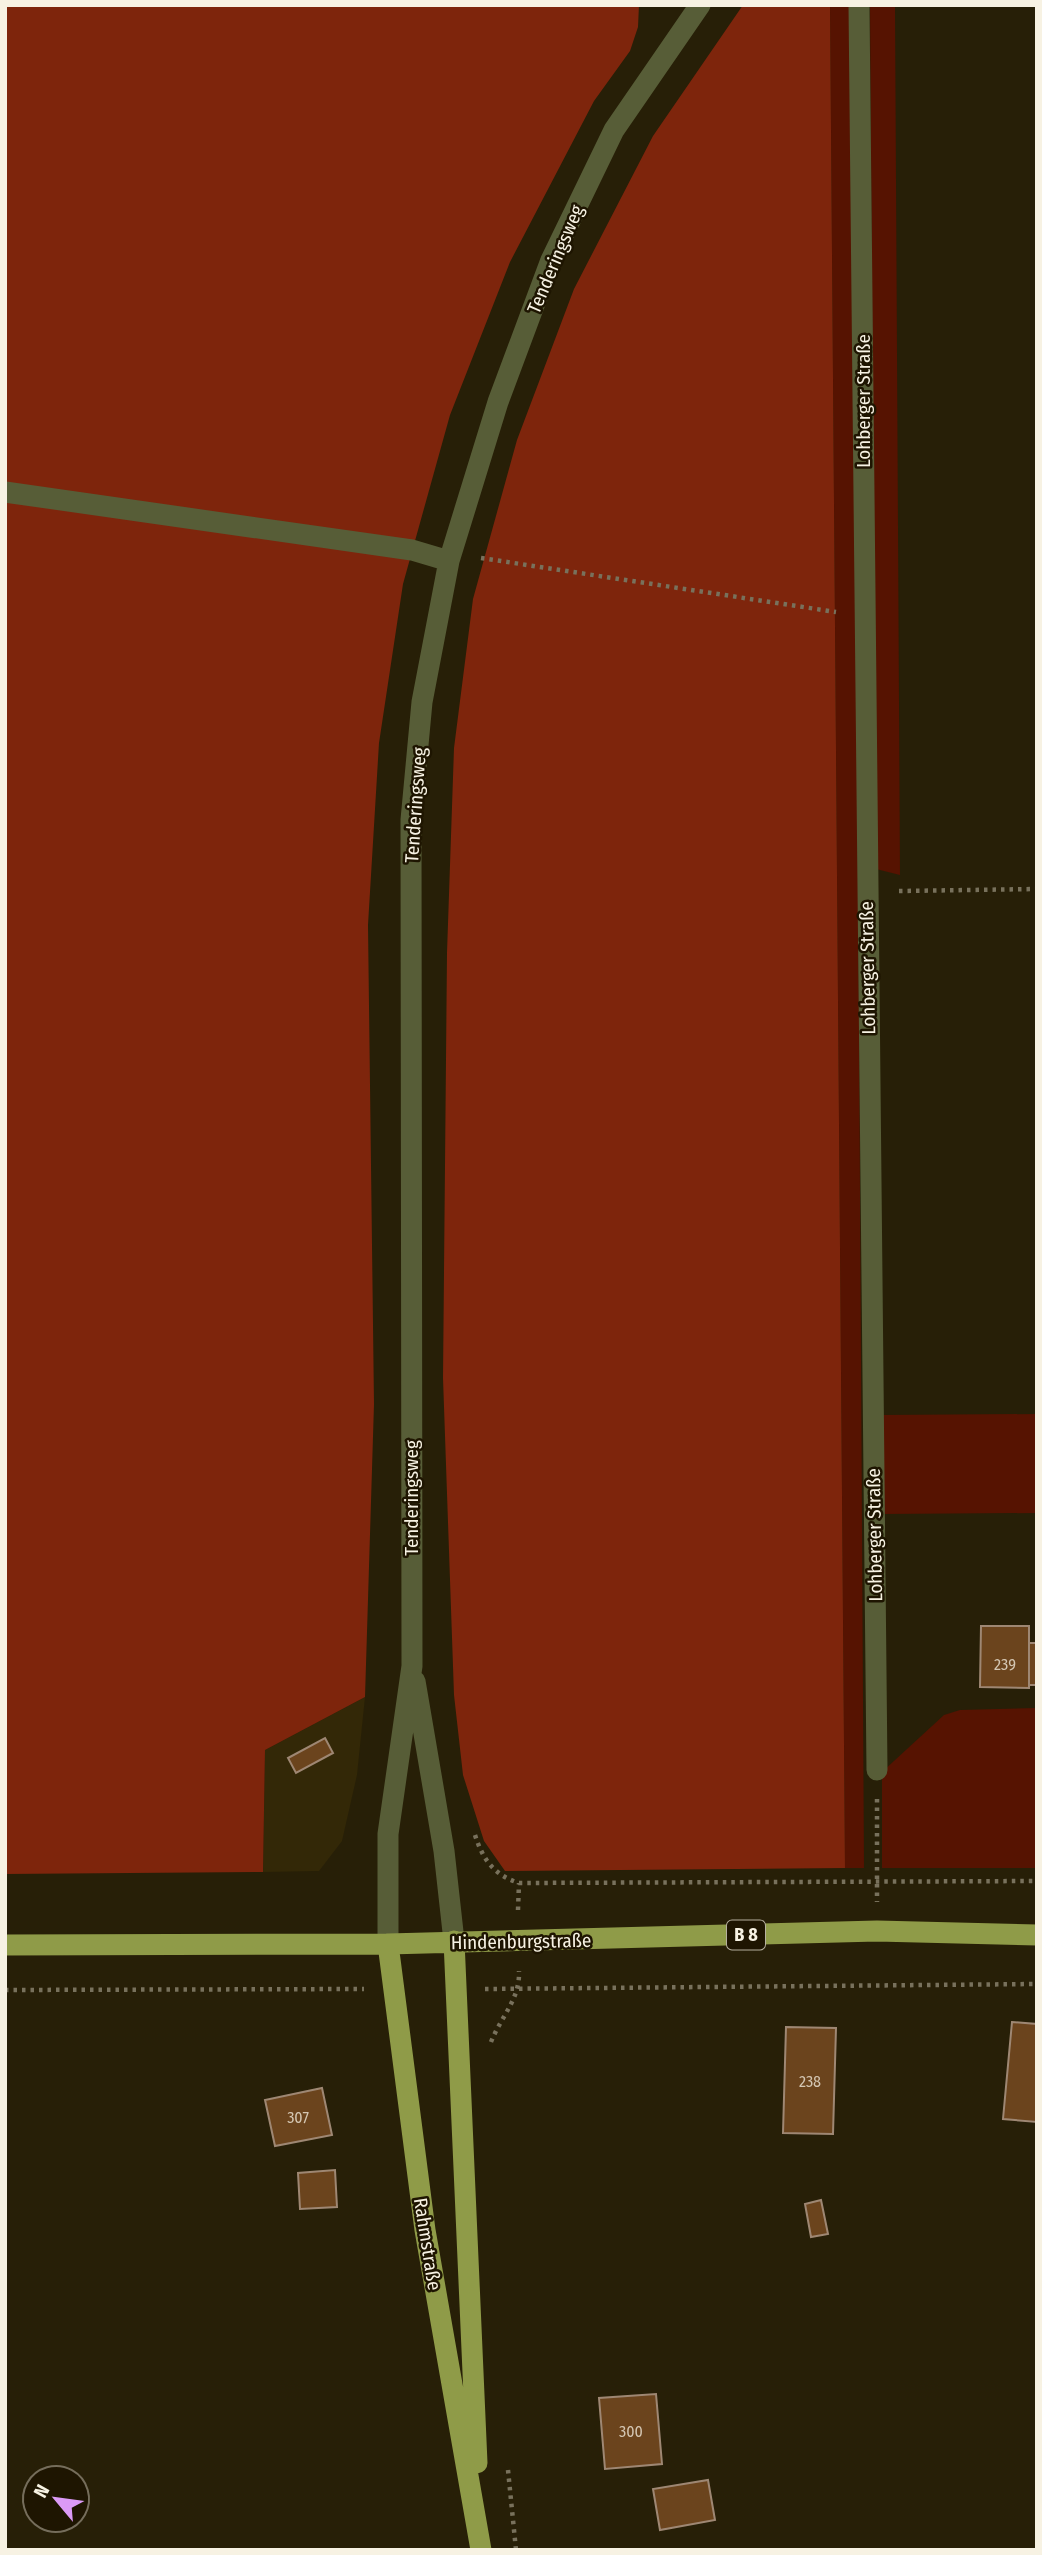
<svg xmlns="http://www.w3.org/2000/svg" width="1042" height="2555" viewBox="0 0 1042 2555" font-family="'Fira Sans Condensed',sans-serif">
<rect width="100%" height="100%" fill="#271f07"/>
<!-- built -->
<path fill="#332807" d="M365,1697L357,1775L342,1841L319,1871L263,1872L265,1750Z"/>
<!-- green -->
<path fill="#561301" d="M830,5H853L864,1868H845Z
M870,5H895L900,875L876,869Z
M1037,1414V1513L882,1514L881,1415Z
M1037,1708V1868H882V1772L944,1715L960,1710Z"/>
<!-- forest -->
<path fill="#7e250c" d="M5,5H639L638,27L630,51L594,101L510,262L450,415L403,584L379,743L368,925L374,1404L365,1697L265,1750L263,1872L5,1874Z
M743,5H830L845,1868L505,1871L484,1841L463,1775L454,1695L443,1378L447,953L454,748L473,599L517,440L574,289L653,136Z"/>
<!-- building -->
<path fill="#6b441d" stroke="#9e8773" stroke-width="2" d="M981,1626H1029V1688L980,1687Z
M1029,1643H1037V1685H1029Z
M325,1738L333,1753L296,1773L288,1758Z
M1012,2022L1037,2024V2122L1003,2119Z
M786,2027L836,2028L833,2134L783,2133Z
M322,2088L332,2135L275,2146L265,2100Z
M335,2170L337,2207L300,2209L298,2173Z
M821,2200L828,2234L811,2237L805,2204Z
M656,2394L662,2464L605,2469L599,2398Z
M708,2480L715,2520L660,2530L653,2489Z"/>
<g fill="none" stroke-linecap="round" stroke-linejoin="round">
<!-- path -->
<path stroke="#78715c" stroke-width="4.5" stroke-dasharray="3.5 5" stroke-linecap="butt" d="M481,558L836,612
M899,891L1037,889
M877,1799V1902
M475,1835C483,1860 494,1875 519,1883L1037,1881
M518,1910L519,1883
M485,1989L1037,1984
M5,1990L364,1989
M491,2042C502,2015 520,1999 519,1971
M508,2470L516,2550"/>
<!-- minor -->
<path stroke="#575d37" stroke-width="21" d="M859,5L877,1770
M5,492L412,550L449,561
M415,1681L444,1851L454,1941
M388,1944V1834L412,1666L411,820L422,702L449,561L498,402L551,260L614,130L700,5"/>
<!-- major -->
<path stroke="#8f9b48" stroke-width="21" d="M454,1941L477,2463
M388,1944L425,2230L481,2550
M5,1945L388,1944L877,1931L1037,1935"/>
</g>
<g text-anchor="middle" stroke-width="5" stroke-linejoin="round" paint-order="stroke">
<!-- number labels -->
<g font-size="16" fill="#d4c6b2">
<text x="1005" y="1670">239</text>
<text x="810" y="2087">238</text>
<text x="298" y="2123">307</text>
<text x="631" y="2437">300</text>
</g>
<!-- shield labels -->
<rect fill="#1e1501" stroke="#b6b09f" stroke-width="2" x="727" y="1920.5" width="38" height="29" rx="5"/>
<g font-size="18" font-weight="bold" fill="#f7f2e3">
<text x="746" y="1941">B 8</text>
</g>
<!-- street labels -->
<g font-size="19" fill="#f7f2e3" stroke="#1e1501">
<text transform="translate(555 259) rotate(-67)" y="7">Tenderingsweg</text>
<text transform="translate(863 401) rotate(-90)" y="7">Lohberger Straße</text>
<text transform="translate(415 805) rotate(-86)" y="7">Tenderingsweg</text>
<text transform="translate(867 968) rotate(-91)" y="7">Lohberger Straße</text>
<text transform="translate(411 1498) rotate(-90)" y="7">Tenderingsweg</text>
<text transform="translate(874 1535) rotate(-91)" y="7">Lohberger Straße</text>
<text transform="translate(521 1941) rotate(-1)" y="7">Hindenburgstraße</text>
<text transform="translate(428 2244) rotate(81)" y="7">Rahmstraße</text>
</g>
</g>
<!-- border -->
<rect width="1042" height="2555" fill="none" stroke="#f7f2e3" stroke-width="14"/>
<!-- north arrow -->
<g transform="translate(56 2499) rotate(299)"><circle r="33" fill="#1e1501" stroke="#756d5b" stroke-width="2"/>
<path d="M0-5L12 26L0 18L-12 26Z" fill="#db9af6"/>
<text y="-10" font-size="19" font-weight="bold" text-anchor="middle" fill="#f7f2e3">N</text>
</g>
</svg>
